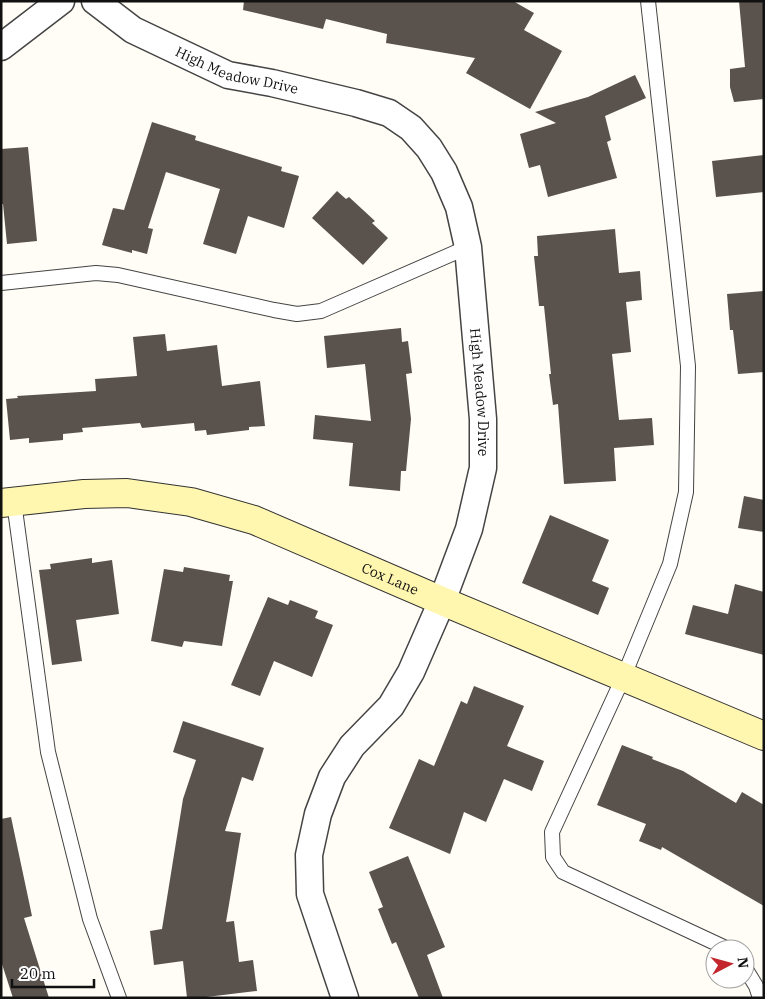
<svg xmlns="http://www.w3.org/2000/svg" width="765" height="999" viewBox="0 0 765 999" font-family="'IBM Plex Serif',serif">
<rect width="100%" height="100%" fill="#fffdf5"/>
<!-- building -->
<path fill="#5a524d" d="M244,1H513L534,13L524,30L562,51L530,109L466,73L475,58L386,43L387,34L326,19L323,29L243,10Z
M739,1H764V99L734,102L730,87V69L745,67Z
M635,75L646,98L605,116L611,140L607,142L617,178L548,197L540,165L529,168L520,134L556,123L535,112L588,97Z
M152,122L196,136L195,140L282,167L281,171L299,176L284,228L248,216L236,254L203,244L220,189L166,172L148,228L153,229L147,254L132,250V253L102,245L113,208L124,210Z
M28,147L37,241L7,244L3,204H1V149Z
M764,155V192L716,197L712,161Z
M337,191L346,199L349,197L375,221L372,223L388,238L363,265L312,218Z
M615,229L619,273L640,271L642,300L626,302L631,352L612,354L619,420L652,418L654,445L614,448L616,481L564,484L558,404L553,405L549,374H551L544,306H539L534,256H538L537,236Z
M764,291V372L738,374L733,330H730L727,294Z
M401,328L402,342L408,341L412,373L406,374L411,419L406,471H401L400,491L349,486L353,443L313,439L315,415L371,421L365,364L327,368L324,336Z
M165,334L167,351L217,345L222,386L260,381L265,426L249,427V430L207,435L206,430L195,431L194,423L142,428L140,423L82,428L83,432L63,434V440L29,443V438L10,440L6,399L18,398L17,396L96,391L95,379L137,376L133,337Z
M744,496L764,500V532L738,528Z
M550,515L609,540L592,581L609,588L598,615L522,583Z
M92,558V563L112,560L119,614L76,620L82,661L52,665L39,570L51,569L50,564Z
M184,567L230,575L229,581H233L222,646L184,641L182,647L151,641L164,569L183,572Z
M735,584L764,592V655L685,634L693,605L728,614Z
M268,597L288,605L290,600L318,611L315,618L333,625L312,677L274,661L260,696L231,685Z
M474,686L524,706L507,746L544,761L532,791L504,779L486,822L464,812L450,854L389,828L419,759L434,766L461,701L467,704Z
M183,721L264,748L253,781L242,777L225,831L241,833L226,922L234,921L239,962L253,960L257,991L198,998H187L183,961L154,965L150,931L162,929L183,799L196,760L173,752Z
M622,745L653,757L652,759L683,771L736,803L742,792L764,805V906L662,847L661,850L639,841L646,824L597,805Z
M11,817L32,916L24,918L49,998H13L1,961V819Z
M408,856L445,947L427,955L443,998H419L396,942L392,944L378,909L383,907L369,872Z"/>
<g fill="none" stroke-linecap="round" stroke-linejoin="round">
<!-- lane casing -->
<g stroke="#444" stroke-width="16">
<path id="lane" d="M648,1L688,366L686,492L670,564L623,678L552,832L553,857L563,872L728,949
M1,283L96,273L118,275L274,310L297,314L321,311L468,247
M14,502L48,752L90,919L119,998
M745,968L756,986L760,998"/>
</g>
<!-- street casing -->
<g stroke="#444" stroke-width="29">
<g id="street">
<path id="s1" d="M95,1L133,30L228,75L272,83L356,103L389,113L411,128L429,148L444,172L459,207L468,247L483,419V468L469,529L442,601L411,672L391,706L352,746L332,777L318,814L309,855L310,894L345,998"/>
<path d="M1,47L61,1"/>
</g>
</g>
<!-- secondary casing -->
<g stroke="#333" stroke-width="30">
<g id="secondary">
<path id="s2" d="M1,503L84,494L127,493L191,502L254,520L442,601L764,736"/>
</g>
</g>
<!-- lane -->
<use href="#lane" stroke="#fff" stroke-width="14"/>
<!-- street -->
<use href="#street" stroke="#fff" stroke-width="26"/>
<!-- secondary -->
<use href="#secondary" stroke="#fff6b0" stroke-width="28"/>
</g>
<g text-anchor="middle" stroke-width="5" stroke-linejoin="round" paint-order="stroke">
<!-- street labels -->
<g font-size="14" fill="#111" stroke="#fff">
<text dy="5" stroke="none"><textPath href="#s1" startOffset="160">High Meadow Drive</textPath></text>
<text dy="5" stroke="none"><textPath href="#s1" startOffset="625">High Meadow Drive</textPath></text>
<text dy="5" stroke="none"><textPath href="#s2" startOffset="405">Cox Lane</textPath></text>
</g>
</g>
<!-- border -->
<rect width="765" height="999" fill="none" stroke="#111111" stroke-width="5"/>
<!-- north arrow -->
<g transform="translate(730 964) rotate(84)"><circle r="24" fill="#ffffff" stroke="#a0a0a0"/>
<path d="M0-4L9 19L0 12L-9 19Z" fill="#c4262e"/>
<text y="-8" font-size="14" font-weight="bold" text-anchor="middle" fill="#111111">N</text>
</g>
<!-- scale -->
<path d="M12 979v8h82v-8" fill="none" stroke="#111111" stroke-width="2.5"/>
<text x="20" y="979" font-size="15" fill="#111111" stroke="#ffffff" stroke-width="4" paint-order="stroke">20 m</text>
</svg>
